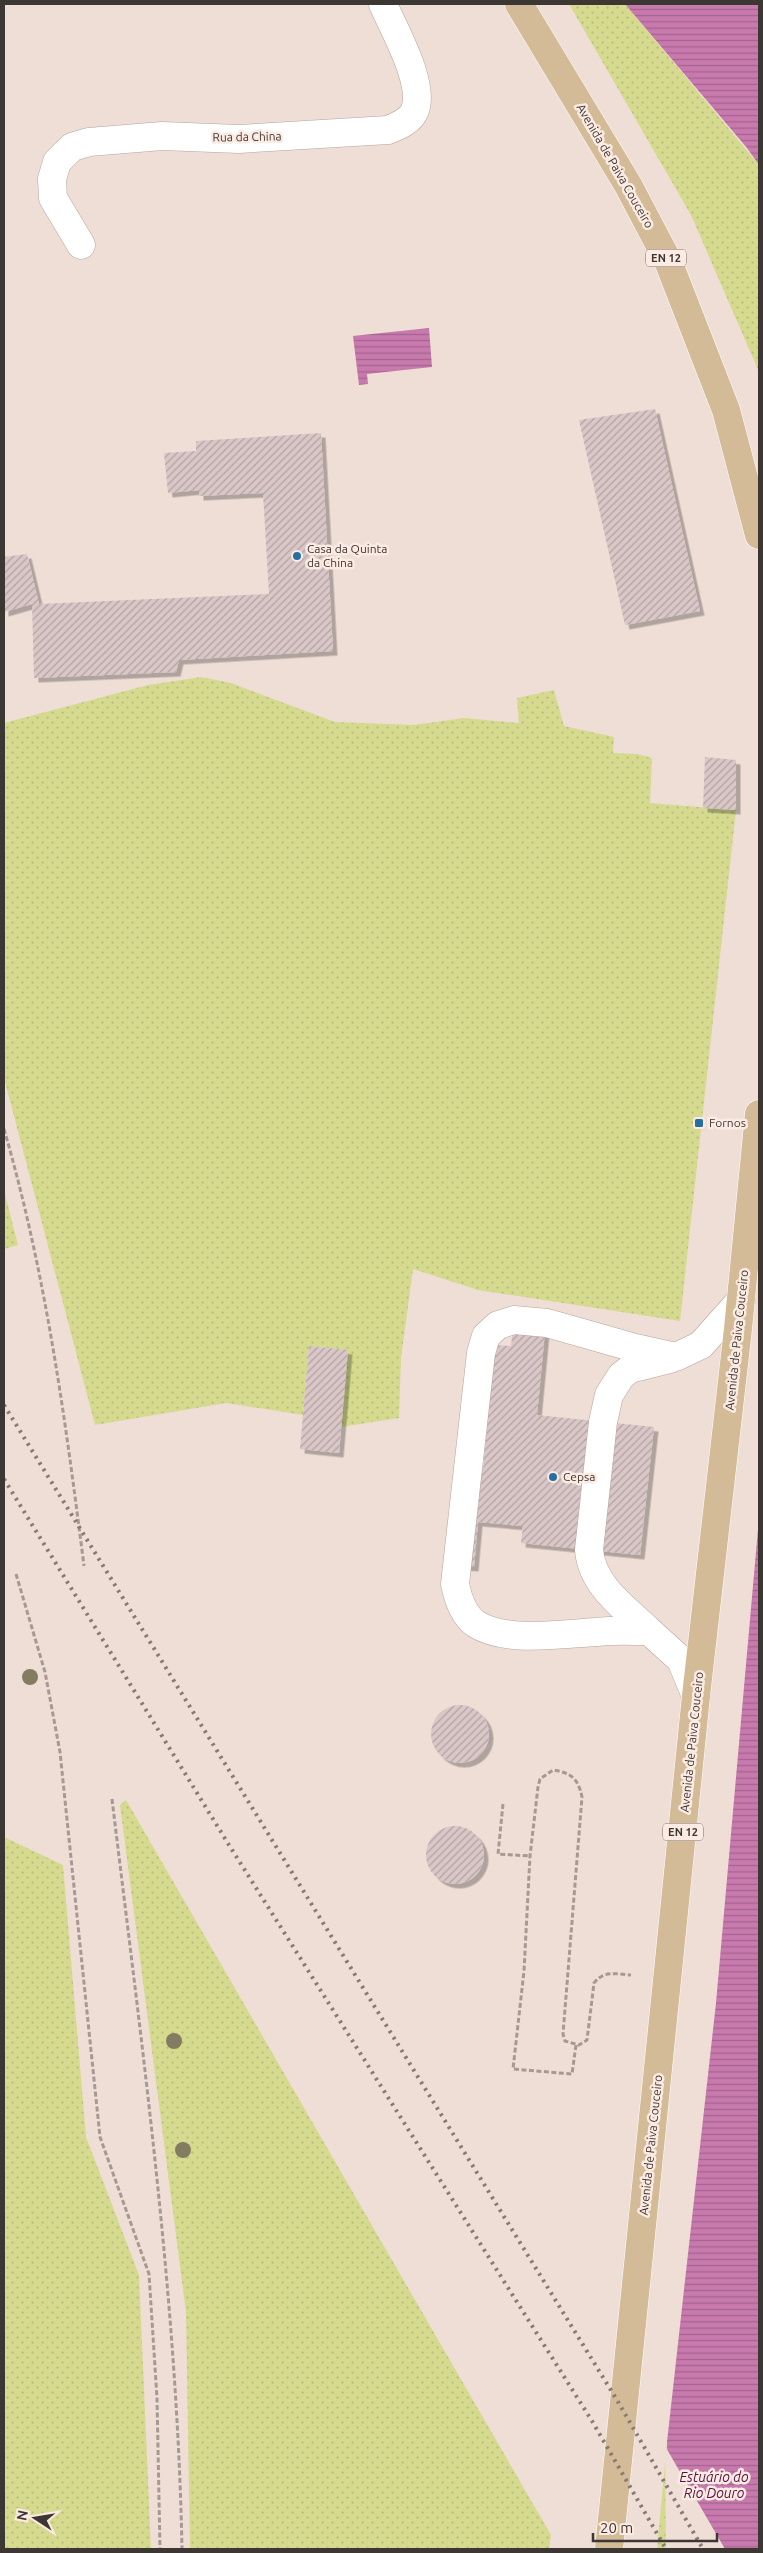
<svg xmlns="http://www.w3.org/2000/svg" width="763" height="2553" viewBox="0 0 763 2553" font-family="Ubuntu,sans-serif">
<defs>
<pattern id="grass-dots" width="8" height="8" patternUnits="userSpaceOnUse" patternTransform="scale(1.25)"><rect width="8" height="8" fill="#d5da8f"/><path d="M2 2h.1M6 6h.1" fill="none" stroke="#b8bc7c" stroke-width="1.8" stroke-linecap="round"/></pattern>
<pattern id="wetland-marsh" width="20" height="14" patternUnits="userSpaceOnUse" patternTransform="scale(1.25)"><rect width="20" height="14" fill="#d5da8f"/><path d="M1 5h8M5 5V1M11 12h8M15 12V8" fill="none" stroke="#b8bc7c"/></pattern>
<pattern id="water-rules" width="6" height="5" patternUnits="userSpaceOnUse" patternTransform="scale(1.25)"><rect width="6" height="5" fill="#c879ad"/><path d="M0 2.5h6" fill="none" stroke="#a4648e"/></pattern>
<pattern id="building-hatch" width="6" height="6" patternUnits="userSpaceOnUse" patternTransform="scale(1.25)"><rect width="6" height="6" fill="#dac7c8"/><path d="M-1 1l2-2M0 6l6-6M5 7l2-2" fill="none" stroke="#b2a2a3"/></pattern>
<filter id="shadow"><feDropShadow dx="4.5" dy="4.5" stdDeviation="0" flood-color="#0004"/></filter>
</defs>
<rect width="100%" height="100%" fill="#efded6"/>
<!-- grass -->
<path fill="url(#grass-dots)" d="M569,4H625L759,165V372L691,215Z
M201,677L231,683L335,722L414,725L464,718L519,723L517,698L554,690L564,726L614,737L613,753L637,754L652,758L650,803L736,810L680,1321L478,1290L413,1269L401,1358L399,1418L341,1427L348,1350L309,1346L303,1415L226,1403L95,1425L4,1078V723L148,685Z
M4,1190L18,1245L4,1249Z
M126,1800L551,2535L549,2549H190L186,2312L120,1805Z
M4,1837L63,1865L86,2137L139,2275L151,2549H4Z"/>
<!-- wetland -->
<path fill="url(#wetland-marsh)" d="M667,2442L669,2549H657Z"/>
<!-- water -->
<path fill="url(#water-rules)" d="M625,4H759V165L747,148Z
M429,328L432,367L367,374L368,384L359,385L353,336Z
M759,1518V2549H669L667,2442L716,2003Z"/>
<!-- pier -->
<path fill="#efded6" d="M665,2446L725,2549H666Z"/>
<!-- building -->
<path fill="url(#building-hatch)" filter="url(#shadow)" d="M655,409L700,611L625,625L579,420Z
M321,433L333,651L179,660L176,672L34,678L32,604L4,612V557L27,554L39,604L269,594L263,493L199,496V490L168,493L164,453L196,451V441Z
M705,757L736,760V810L703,808Z
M513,1328L545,1331L537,1415L654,1427L640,1555L521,1543L523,1526L478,1522L474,1567L445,1565L454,1466L483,1469L495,1345L511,1346Z
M309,1346L348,1350L339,1453L300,1449Z
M431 1734a29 29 0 1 1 58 0a29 29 0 1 1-58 0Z
M426 1855a29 29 0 1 1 58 0a29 29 0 1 1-58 0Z"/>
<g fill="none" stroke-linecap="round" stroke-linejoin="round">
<!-- minor casing -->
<g stroke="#b4a49c" stroke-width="29">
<path id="minor" d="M81,245L53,198L52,179L57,162L72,147L89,142L162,136L239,139L388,130C398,126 411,121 415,110C425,83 394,30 383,4
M649,1631C625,1608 592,1586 589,1550L603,1422L609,1395L621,1376L630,1369L670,1359
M696,1696L681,1660L649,1631C632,1631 614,1630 596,1632C562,1634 506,1643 476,1624C463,1615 458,1599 455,1584L481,1353L486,1336L498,1325L514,1320L547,1323L635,1348L676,1357L701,1345L741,1300"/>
</g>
<!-- major casing -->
<g stroke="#fff" stroke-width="29">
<path id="major" d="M519,4L628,185L668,261L726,410L759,535
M609,2549L696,1696L738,1329L759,1114"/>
</g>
<!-- path -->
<path stroke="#a69993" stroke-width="3" stroke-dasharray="5 2.5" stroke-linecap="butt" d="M4,1129C46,1274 65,1417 84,1566
M16,1574L45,1672L60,1752L100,2137L149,2274L157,2398L160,2549
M112,1799C142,2048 177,2298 182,2549
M503,1804L498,1854L530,1856
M576,2045L572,2074L513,2069L524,1971L530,1856L538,1787L540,1779L553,1770C571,1773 578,1778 582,1797L563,2034L565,2041L579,2045L587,2040L594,1983C604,1970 616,1974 631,1975"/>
<!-- minor -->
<use href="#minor" stroke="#fff" stroke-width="28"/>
<!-- major -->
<use href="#major" stroke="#d2bb96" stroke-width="28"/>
<!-- rail -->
<path stroke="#857a75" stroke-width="4" stroke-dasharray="2.5 5" stroke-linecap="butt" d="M4,1405L617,2400L703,2549
M4,1479L229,1845L592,2421L666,2549"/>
</g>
<!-- trees -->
<g fill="#837c61">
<circle cx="30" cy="1677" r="8"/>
<circle cx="174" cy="2041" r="8"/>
<circle cx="183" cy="2150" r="8"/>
</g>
<!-- markers -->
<g fill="#256fa2" stroke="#fcebe3" stroke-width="2">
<circle cx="297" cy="556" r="5"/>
<rect x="694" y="1118" width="10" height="10" rx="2.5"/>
<circle cx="553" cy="1477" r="5"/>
</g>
<g text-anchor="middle" stroke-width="5" stroke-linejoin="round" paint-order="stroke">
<!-- shield labels -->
<g fill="#fcebe3" stroke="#766d68" stroke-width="1">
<rect x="646" y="249.5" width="40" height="17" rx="4"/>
<rect x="663" y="1823.5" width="40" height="17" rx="4"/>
</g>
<g font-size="11" font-weight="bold" fill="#3d3734">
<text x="666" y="262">EN 12</text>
<text x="683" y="1836">EN 12</text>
</g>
<!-- street labels -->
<g font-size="12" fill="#3d3734" stroke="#fcebe3">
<text transform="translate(247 137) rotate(-1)" y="4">Rua da China</text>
<text transform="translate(615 166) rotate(60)" y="4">Avenida de Paiva Couceiro</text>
<text transform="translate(737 1340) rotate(-84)" y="4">Avenida de Paiva Couceiro</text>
<text transform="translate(692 1742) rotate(-84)" y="4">Avenida de Paiva Couceiro</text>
<text transform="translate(651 2145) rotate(-84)" y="4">Avenida de Paiva Couceiro</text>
</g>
<!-- poi labels -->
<g font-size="12" fill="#3d3734" stroke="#fcebe3" text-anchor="start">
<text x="307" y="553">Casa da Quinta<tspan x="307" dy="14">da China</tspan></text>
<text x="709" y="1127">Fornos</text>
<text x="563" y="1481">Cepsa</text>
</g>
<!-- water labels -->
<g font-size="14" font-style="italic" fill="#581145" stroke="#fcebe3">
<text x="714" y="2482">Estuário do<tspan x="714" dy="16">Rio Douro</tspan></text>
</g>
</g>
<!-- border -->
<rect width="763" height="2553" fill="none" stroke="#3d3734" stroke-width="10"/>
<!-- north arrow -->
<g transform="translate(35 2518) rotate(282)" stroke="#fcebe3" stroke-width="4" paint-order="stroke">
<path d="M0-4L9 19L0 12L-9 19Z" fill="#3d3734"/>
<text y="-8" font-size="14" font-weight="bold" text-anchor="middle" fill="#3d3734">N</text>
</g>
<!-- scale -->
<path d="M593 2533v8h124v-8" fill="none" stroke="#3d3734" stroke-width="2.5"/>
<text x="600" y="2533" font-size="15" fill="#3d3734" stroke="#fcebe3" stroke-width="4" paint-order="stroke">20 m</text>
</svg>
